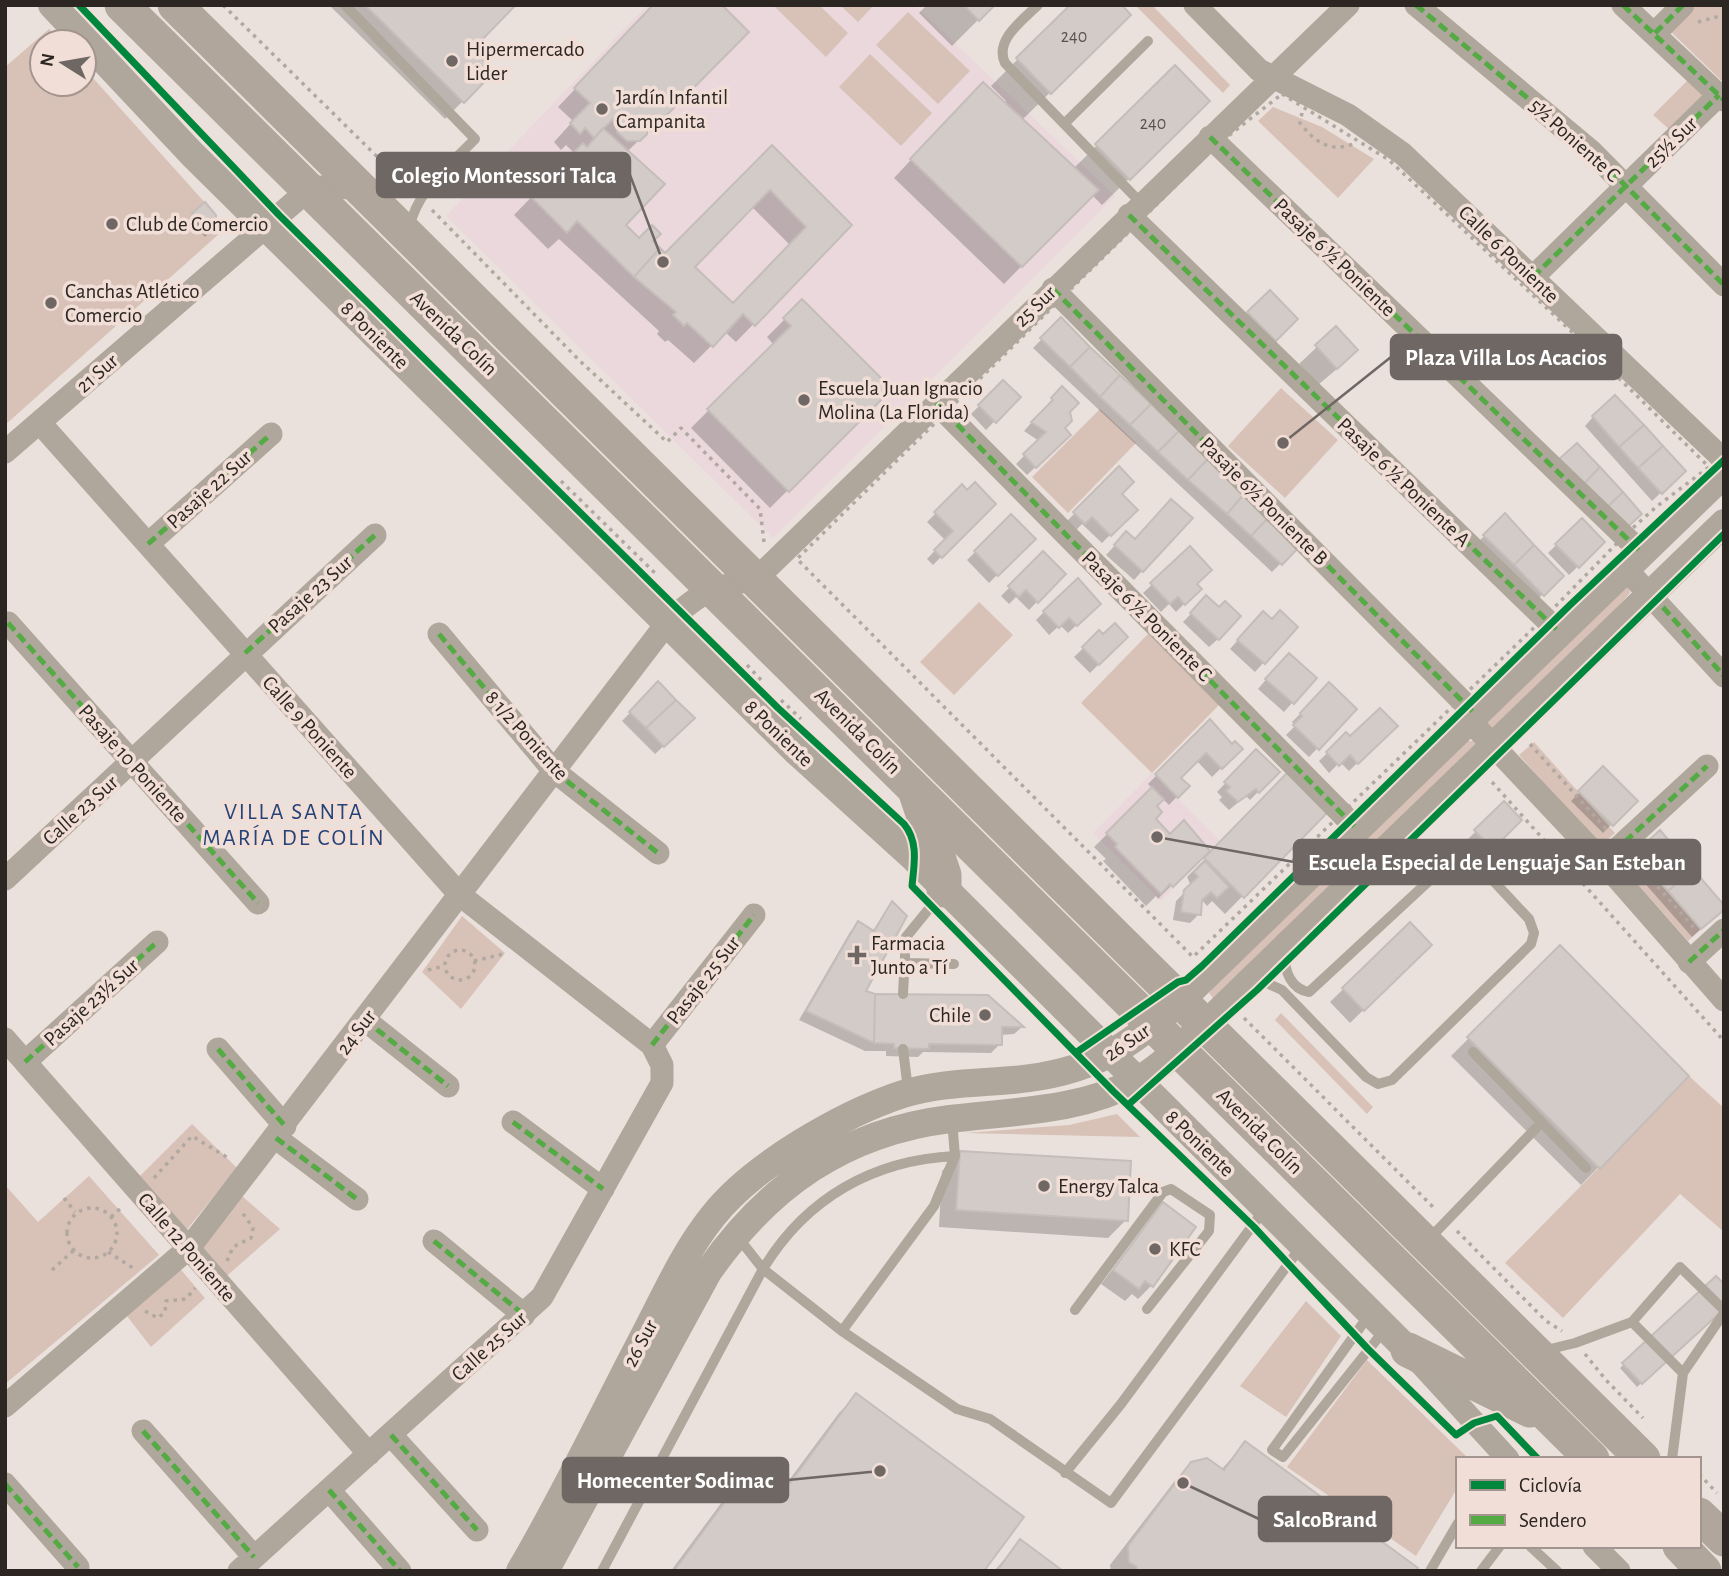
<svg xmlns="http://www.w3.org/2000/svg" width="1729" height="1576" viewBox="0 0 1729 1576" font-family="'Alegreya Sans',sans-serif">
<rect width="100%" height="100%" fill="#ebe1dc"/>
<!-- education -->
<path fill="#ead8dc" d="M647,5H915L1115,196L773,538L446,216Z
M1152,773L1220,841L1161,901L1093,833Z"/>
<!-- green -->
<path fill="#d8c1b7" d="M777,5H819L848,33L826,57L775,7Z
M840,5H874L858,22Z
M1135,5H1152L1230,85L1223,93Z
M1697,5H1724V83L1670,31Z
M908,12L970,71L938,104L876,45Z
M49,29L61,42H42V84H84V68L216,215L220,233L5,425V67Z
M870,54L932,113L901,146L839,87Z
M1689,79L1705,97L1670,130L1653,115Z
M1273,107L1322,127L1374,159L1338,198L1258,121Z
M1281,388L1338,440L1285,498L1228,446Z
M1100,409L1136,443L1068,513L1032,477Z
M1628,582L1630,593L1583,647L1497,730L1485,728L1483,717Z
M979,602L1013,635L954,695L920,662Z
M1148,634L1219,705L1152,773L1081,703Z
M1466,741H1475L1477,750L1214,999L1209,993L1219,979Z
M1534,742L1615,833L1600,846L1519,755Z
M1634,854L1701,929L1688,941L1621,865Z
M462,916L505,953L461,1009L422,972Z
M1281,1013L1373,1107L1367,1114L1275,1020Z
M1689,1076L1724,1108V1232L1680,1194L1563,1318L1505,1263Z
M1117,1114L1140,1137L965,1133L1069,1125Z
M192,1124L237,1168L175,1244L127,1189Z
M89,1176L159,1255L5,1384V1185L38,1222Z
M235,1190L280,1229L212,1289L182,1255Z
M176,1264L205,1298L151,1347L123,1311Z
M1306,1301L1341,1336L1286,1417L1240,1386Z
M1367,1360L1469,1459H1458V1487L1416,1556L1287,1467Z"/>
<!-- shadow -->
<path fill="#0003" fill-rule="evenodd" d="M329,5H513L470,50L492,72L445,119Z
M655,5L650,129L627,152L624,225L639,240L651,241L665,255L772,147L850,225L736,342L725,332L694,363L668,340L665,342L657,334L659,331L559,239L548,249L514,215L574,153L566,145L561,150L554,142L573,121L558,107ZM752,207L790,245L733,305L693,267Z
M927,5H993L952,46L919,13Z
M1072,5L1129,15L1022,120L1074,168L1175,68L1208,101L1102,205L1092,195L1004,284L894,178L965,102L1004,104L1006,101L991,86Z
M205,204L214,228L205,237L189,218Z
M1270,292L1296,319L1266,348L1240,322Z
M802,302L889,389L770,508L691,428L774,345L767,337Z
M1061,320L1297,547L1272,572L1033,348Z
M1317,347L1338,368L1318,385L1299,364Z
M1003,382L1018,397L986,430L971,414Z
M1062,388L1068,412L1063,428L1069,435L1027,475L1016,464L1039,441L1024,431Z
M1593,417L1684,471L1652,501L1585,426Z
M1119,469L1120,495L1135,510L1102,543L1082,524L1075,531L1066,522Z
M962,487L994,504L933,565L927,559L945,540L927,522Z
M1505,516L1561,576L1534,603L1476,544Z
M1011,517L1033,539L989,583L967,560Z
M1190,518L1134,580L1106,555L1118,542L1134,541Z
M1582,520L1603,542L1569,575L1548,553Z
M1190,549L1195,584L1199,589L1176,612L1169,604L1161,612L1143,593Z
M1043,554L1064,574L1029,610L1016,597L1009,604L1001,596Z
M1206,598L1218,639L1209,647L1183,622Z
M1099,604L1068,633L1060,625L1049,635L1036,620L1044,612Z
M1271,621L1296,627L1255,672L1230,649L1254,622Z
M1099,633L1103,637H1126L1090,673L1074,657Z
M1280,663L1314,678L1284,712L1258,689Z
M658,684L684,727L655,754L622,721Z
M1329,685L1355,709L1309,757L1286,735L1295,726L1292,722Z
M1210,721L1231,747L1240,749L1212,777L1196,760L1179,778L1187,786L1169,805L1162,798L1154,806L1153,819L1170,836L1207,850L1158,899L1156,896L1146,906L1103,861L1106,859L1094,847L1153,789L1148,784Z
M1395,726L1349,771L1340,762L1329,773L1319,761L1346,735L1350,739Z
M1256,751L1278,772L1250,800L1246,796L1229,810L1219,800L1222,797L1217,792Z
M1603,769L1635,801L1603,833L1571,801Z
M1288,775L1325,812L1225,914L1212,901L1207,906L1201,899L1199,914L1190,923L1173,920L1176,901L1191,886L1187,877Z
M1504,804L1520,820L1483,856L1467,840Z
M1635,855L1716,916L1692,937L1627,863Z
M892,903L863,993L987,996L1022,1027L1014,1034L1000,1035V1044L991,1053L923,1052L918,1057L886,1056V1051H865L799,1020L850,932L858,923L872,932Z
M1410,924L1430,945L1350,1023L1330,1002Z
M1560,947L1687,1076L1581,1185L1451,1056Z
M960,1153L1126,1220L1108,1238L939,1227L942,1171Z
M1163,1204L1151,1286L1138,1299L1132,1294L1125,1301L1101,1284Z
M1716,1278L1724,1307L1637,1387L1620,1368Z
M857,1395L982,1571H671L739,1479L757,1461L787,1483L839,1413Z
M1245,1443L1413,1571H1111L1110,1565L1174,1482L1192,1463L1221,1470Z
M1020,1542L1060,1571H994Z"/>
<!-- building -->
<path fill="#d3cbc7" stroke="#c5bdb9" stroke-width="2" fill-rule="evenodd" d="M365,5H516L472,50L495,71L464,103Z
M653,5H722L749,32L651,131L647,126V134L640,141H627L617,132L618,114L594,138L585,128L580,134L570,123L590,103L574,88Z
M964,5H995L979,21Z
M1070,5H1122L1131,15L1051,94L1016,58Z
M1175,65L1210,101L1130,180L1095,144Z
M983,82L1099,190L1022,267L910,159Z
M603,128L665,184L626,225L639,238L652,225L661,234L653,241L660,248L634,277L577,221L567,233L530,196L583,143L587,147Z
M772,145L852,225L755,326L743,314L713,347L687,323L684,326L673,315L676,312L634,277L660,248L665,253ZM770,190L806,227L733,303L695,267Z
M205,202L216,215V229L210,234L192,213Z
M1270,290L1298,319L1276,341L1247,312Z
M802,299L892,389L789,492L707,409L791,326L783,318Z
M1061,317L1090,347L1070,367L1040,338Z
M1336,326L1358,350L1337,369L1315,345Z
M1090,347L1120,375L1100,397L1070,367Z
M1120,375L1151,404L1130,425L1100,397Z
M1003,380L1021,397L996,423L978,405Z
M1062,386L1079,403L1070,412L1072,421L1065,428L1071,435L1036,468L1023,454L1046,432L1031,422L1053,400L1051,398Z
M1615,395L1644,425L1619,447L1592,416Z
M1151,404L1179,431L1158,452L1130,425Z
M1644,425L1663,446L1638,468L1619,447Z
M1179,431L1208,459L1188,480L1158,452Z
M1577,443L1600,467L1581,487L1557,461Z
M1663,446L1686,471L1662,494L1638,468Z
M1208,459L1245,493L1227,514L1188,480Z
M1119,466L1134,482L1122,494L1138,510L1111,536L1092,517L1085,524L1073,512Z
M1600,467L1623,492L1604,510L1581,487Z
M975,482L996,504L942,558L934,550L953,531L934,512L962,484L967,490Z
M1623,492L1642,514L1623,531L1604,510Z
M1245,493L1269,517L1251,536L1227,514Z
M1171,499L1193,518L1143,572L1114,545L1126,531L1135,539Z
M1505,513L1534,545L1514,565L1483,535Z
M1011,514L1036,539L998,576L974,551Z
M1269,517L1299,547L1282,565L1251,536Z
M1582,518L1605,542L1579,568L1555,544Z
M1534,545L1564,576L1544,596L1514,565Z
M1190,546L1212,570L1197,584L1202,589L1185,605L1178,597L1170,604L1150,583Z
M1043,551L1066,574L1038,603L1026,590L1019,597L1008,586Z
M1078,578L1101,604L1077,626L1069,618L1059,628L1043,611Z
M1206,595L1219,607L1225,601L1241,616L1219,640L1190,613Z
M1280,610L1298,627L1265,664L1237,640L1263,611L1272,619Z
M1115,623L1128,637L1099,665L1082,647L1099,630L1103,634Z
M1289,653L1317,678L1294,704L1265,679Z
M658,681L676,700L646,728L629,712Z
M1329,682L1357,709L1319,750L1293,725L1302,716L1300,713Z
M676,700L695,718L664,747L646,728Z
M1380,708L1398,726L1358,764L1350,755L1339,766L1326,752L1346,732L1350,736Z
M1210,719L1232,744L1235,741L1243,749L1222,769L1206,753L1181,778L1190,786L1178,798L1155,774Z
M1256,749L1280,772L1259,793L1256,789L1238,802L1226,791L1230,787L1224,782Z
M1603,766L1638,801L1613,826L1578,791Z
M1288,772L1328,812L1244,898L1204,858Z
M1152,787L1164,799L1157,806L1162,812L1156,819L1170,834L1184,820L1210,851L1173,887L1170,884L1161,894L1115,847L1117,844L1106,833Z
M1504,801L1522,820L1493,849L1474,830Z
M1660,830L1693,869L1668,891L1634,854Z
M1205,861L1229,887L1217,898L1211,892L1202,900L1201,915L1181,912L1184,890L1198,877L1194,872Z
M1693,869L1724,905V910L1701,929L1668,891Z
M892,901L907,916L866,991L875,994L874,1043L806,1011L858,921L874,931Z
M1410,922L1432,945L1364,1011L1342,988Z
M1560,945L1689,1076L1600,1169L1467,1037Z
M875,994L988,995L1024,1027H1002V1045L929,1044V1049L894,1048V1044L874,1043Z
M960,1151L1131,1161L1128,1221L956,1210Z
M1163,1202L1196,1227L1153,1287L1145,1281L1139,1289L1113,1270Z
M1716,1276L1724,1284V1309L1642,1384L1622,1363Z
M856,1393L1024,1517L984,1571H674L757,1458L790,1483Z
M1245,1441L1418,1568L1416,1571H1135L1137,1567L1129,1562L1128,1546L1191,1462L1207,1458L1224,1470Z
M1020,1539L1063,1571H997Z"/>
<g fill="none" stroke-linecap="round" stroke-linejoin="round">
<!-- path -->
<path stroke="#b0a8a1" stroke-width="3.5" stroke-dasharray="3.5 5" stroke-linecap="butt" d="M223,5L411,190
M1724,18V37
M1698,22L1724,15
M1282,94L1389,160L1570,330L1709,467L1656,507L1624,536L1544,618L1193,957L797,559L1218,144Z
M1302,113L1300,123C1314,141 1329,153 1353,144
M432,210L580,361L667,442L681,428L760,509L764,542
M561,481L656,574
M747,665L761,680
M781,700L801,719
M1530,744L1606,829
M1492,782L1724,1041
M1635,861L1695,929
M445 965a15 15 0 1 1 30 0a15 15 0 1 1-30 0Z
M474,961L503,954
M428,970L444,966
M1244,1018L1436,1210
M154,1178L192,1136L230,1159
M64,1198L75,1212
M67 1233a25 25 0 1 1 50 0a25 25 0 1 1-50 0Z
M111,1217L122,1207
M1457,1231L1546,1321L1562,1331
M108,1252L133,1268
M227,1261L233,1247L251,1238L253,1228L242,1212
M52,1270L74,1250
M145,1311L158,1318L165,1312L166,1301L186,1299L195,1288
M1585,1354L1606,1380L1643,1418
M1699,1474L1717,1493"/>
<!-- service -->
<path stroke="#afa69c" stroke-width="10" d="M345,5L475,139C450,165 416,191 409,229
M1038,5C1023,20 994,40 1005,63L1141,203
M1064,124L1148,41
M905,963L954,964
M1256,978L1282,990L1366,1077L1378,1084L1392,1080L1531,944L1534,933L1529,919L1472,858L1457,855L1309,992C1291,989 1284,971 1285,954
M903,994L906,937L941,894
M903,1049L908,1090
M1473,1052L1586,1168
M737,1236L763,1269L842,1331L957,1409L990,1419L1111,1503L1301,1247
M1428,1240L1541,1123
M1075,1310L1163,1192L1171,1189L1210,1215L1209,1231L1147,1309
M1369,1315L1272,1450L1283,1457L1386,1328
M1632,1322L1680,1267L1724,1310
M842,1331L934,1206L955,1156L952,1120
M1542,1351L1575,1343L1632,1322L1683,1373L1672,1459
M1683,1373L1724,1313
M1065,1473L1121,1404L1264,1210
M1530,1546L1557,1571
M602,1571L763,1269C806,1198 873,1160 955,1156
M1430,1571L1458,1523
M1481,1571L1500,1546"/>
<!-- minor -->
<path stroke="#afa69c" stroke-width="23" d="M1195,5L1259,70L1348,115L1403,154L1724,460
M1416,5L1591,151L1724,285
M1623,5L1724,100
M1655,33L1683,5
M1210,137L1642,553
M1129,215L1559,632
M1533,277L1719,95
M1053,289L1475,714
M936,403L1357,829
M40,423L460,895L652,1045L662,1065V1083L542,1297L239,1571
M5,452L299,198L321,187L361,188
M148,544L271,434
M1625,568L1724,676
M8,623L258,903
M439,634L554,771L658,853
M1469,720L1603,862L1724,1000
M1603,862L1707,766
M5,879L375,535
M1689,962L1724,930
M365,1020L448,1086
M5,1039L369,1454
M652,1045L754,915
M218,1049L285,1126
M25,1062L157,942
M513,1122L603,1189
M276,1138L357,1199
M434,1241L524,1315
M1419,1362L1508,1459
M5,1406L189,1248L667,623C701,591 711,588 756,579L1348,5
M143,1431L254,1557
M391,1435L477,1530
M5,1484L78,1567
M329,1490L400,1571
M1594,1546L1619,1571"/>
<!-- tertiary -->
<path stroke="#afa69c" stroke-width="28" d="M52,5L192,154L797,752L915,859L1408,1350
M520,1571C565,1495 603,1414 644,1336C665,1296 684,1252 713,1216C752,1166 842,1114 903,1094C938,1083 976,1083 1013,1080C1090,1073 1125,1050 1181,1000L1724,474
M545,1571L708,1272C768,1186 844,1132 950,1119C1013,1111 1078,1112 1136,1081C1161,1068 1184,1043 1206,1024L1724,523"/>
<!-- primary -->
<path stroke="#b0a69b" stroke-width="35" d="M122,5L1592,1459
M175,5L1643,1459
M916,793L944,875V890
M1408,1350L1530,1410
M1699,1515L1724,1539
M1680,1546L1704,1571"/>
<!-- quiet -->
<path stroke="#54aa43" stroke-width="5" stroke-dasharray="10 5" stroke-linecap="butt" d="M1416,5L1591,151L1724,285
M1623,5L1724,100
M1655,33L1683,5
M1210,137L1642,553
M1129,215L1559,632
M1533,277L1719,95
M1053,289L1475,714
M936,403L1357,829
M148,544L271,434
M1653,596L1724,676
M8,623L258,903
M439,634L554,771L658,853
M245,653L375,535
M1603,862L1707,766
M1689,962L1724,930
M365,1020L448,1086
M652,1045L754,915
M218,1049L285,1126
M25,1062L157,942
M513,1122L603,1189
M276,1138L357,1199
M434,1241L524,1315
M143,1431L254,1557
M391,1435L477,1530
M5,1484L78,1567
M329,1490L400,1571"/>
<!-- cycleway casing -->
<g stroke="#f1ded6" stroke-width="11">
<path id="cycleway" d="M79,5L279,215L778,708L904,824C919,842 914,865 912,886L1113,1091L1254,1227L1368,1349L1456,1435L1474,1423L1497,1416L1538,1459
M1077,1052L1178,982L1186,980L1202,966L1570,605L1724,460
M1128,1105L1257,990L1724,534"/>
</g>
<!-- cycleway -->
<use href="#cycleway" stroke="#00873e" stroke-width="7"/>
</g>
<!-- markers -->
<g fill="#6f6764" stroke="#f1ded6" stroke-width="2.5">
<circle cx="452" cy="61" r="7"/>
<circle cx="602" cy="109" r="7"/>
<circle cx="112" cy="224" r="7"/>
<circle cx="51" cy="303" r="7"/>
<circle cx="804" cy="400" r="7"/>
<path d="M853.5 944.5h7v7h7v7h-7v7h-7v-7h-7v-7h7z"/>
<circle cx="985" cy="1015" r="7"/>
<circle cx="1044" cy="1186" r="7"/>
<circle cx="1155" cy="1249" r="7"/>
</g>
<g text-anchor="middle" stroke-width="7" stroke-linejoin="round" paint-order="stroke">
<!-- number labels -->
<g font-size="18" fill="#58514e">
<text x="1074" y="42">240</text>
<text x="1153" y="129">240</text>
</g>
<!-- poi labels -->
<g font-size="21" fill="#2c2623" stroke="#f1ded6" text-anchor="start">
<text x="466" y="56">Hipermercado<tspan x="466" dy="24">Lider</tspan></text>
<text x="616" y="104">Jardín Infantil<tspan x="616" dy="24">Campanita</tspan></text>
<text x="126" y="231">Club de Comercio</text>
<text x="65" y="298">Canchas Atlético<tspan x="65" dy="24">Comercio</tspan></text>
<text x="818" y="395">Escuela Juan Ignacio<tspan x="818" dy="24">Molina (La Florida)</tspan></text>
<text x="871" y="950">Farmacia<tspan x="871" dy="24">Junto a Tí</tspan></text>
<text x="971" y="1022" text-anchor="end">Chile</text>
<text x="1058" y="1193">Energy Talca</text>
<text x="1169" y="1256">KFC</text>
</g>
<!-- street labels -->
<g font-size="21" fill="#2c2623" stroke="#f1ded6">
<text transform="translate(1575 140) rotate(42)" y="7">5½ Poniente C</text>
<text transform="translate(1671 142) rotate(-44)" y="7">25½ Sur</text>
<text transform="translate(1509 254) rotate(44)" y="7">Calle 6 Poniente</text>
<text transform="translate(1335 257) rotate(44)" y="7">Pasaje 6 ½ Poniente</text>
<text transform="translate(1035 306) rotate(-44)" y="7">25 Sur</text>
<text transform="translate(454 333) rotate(44)" y="7">Avenida Colín</text>
<text transform="translate(375 335) rotate(45)" y="7">8 Poniente</text>
<text transform="translate(97 373) rotate(-41)" y="7">21 Sur</text>
<text transform="translate(1404 482) rotate(44)" y="7">Pasaje 6 ½ Poniente A</text>
<text transform="translate(209 489) rotate(-42)" y="7">Pasaje 22 Sur</text>
<text transform="translate(1264 501) rotate(45)" y="7">Pasaje 6½ Poniente B</text>
<text transform="translate(310 594) rotate(-42)" y="7">Pasaje 23 Sur</text>
<text transform="translate(1147 616) rotate(45)" y="7">Pasaje 6 ½ Poniente C</text>
<text transform="translate(310 727) rotate(48)" y="7">Calle 9 Poniente</text>
<text transform="translate(858 731) rotate(45)" y="7">Avenida Colín</text>
<text transform="translate(779 733) rotate(44)" y="7">8 Poniente</text>
<text transform="translate(527 735) rotate(48)" y="7">8 1/2 Poniente</text>
<text transform="translate(133 763) rotate(48)" y="7">Pasaje 10 Poniente</text>
<text transform="translate(80 810) rotate(-42)" y="7">Calle 23 Sur</text>
<text transform="translate(703 980) rotate(-52)" y="7">Pasaje 25 Sur</text>
<text transform="translate(91 1002) rotate(-42)" y="7">Pasaje 23½ Sur</text>
<text transform="translate(356 1032) rotate(-53)" y="7">24 Sur</text>
<text transform="translate(1127 1042) rotate(-34)" y="7">26 Sur</text>
<text transform="translate(1260 1131) rotate(45)" y="7">Avenida Colín</text>
<text transform="translate(1200 1143) rotate(44)" y="7">8 Poniente</text>
<text transform="translate(187 1247) rotate(49)" y="7">Calle 12 Poniente</text>
<text transform="translate(640 1343) rotate(-62)" y="7">26 Sur</text>
<text transform="translate(489 1346) rotate(-42)" y="7">Calle 25 Sur</text>
</g>
<!-- neighbourhood labels -->
<g font-size="23" letter-spacing="2" fill="#234379" stroke="#f1ded6">
<text x="294" y="819">VILLA SANTA<tspan x="294" dy="26">MARÍA DE COLÍN</tspan></text>
</g>
</g>
<!-- callouts -->
<path fill="none" stroke="#6f6764" stroke-width="2.5" d="M663 262L630 175M1283 443L1391 357M1157 837L1294 862M880 1471L788 1480M1183 1483L1259 1519"/>
<g fill="#6f6764" stroke="#f1ded6" stroke-width="2.5">
<circle cx="663" cy="262" r="7"/>
<circle cx="1283" cy="443" r="7"/>
<circle cx="1157" cy="837" r="7"/>
<circle cx="880" cy="1471" r="7"/>
<circle cx="1183" cy="1483" r="7"/>
</g>
<g fill="#6f6764" stroke="#6f6764" stroke-width="2.5">
<rect x="377" y="153" width="253" height="44" rx="7"/>
<rect x="1391" y="335" width="230" height="44" rx="7"/>
<rect x="1294" y="840" width="406" height="44" rx="7"/>
<rect x="563" y="1458" width="225" height="44" rx="7"/>
<rect x="1259" y="1497" width="132" height="44" rx="7"/>
</g>
<g font-size="23" text-anchor="middle" font-weight="bold" fill="#fff">
<text x="504" y="183">Colegio Montessori Talca</text>
<text x="1506" y="365">Plaza Villa Los Acacios</text>
<text x="1497" y="870">Escuela Especial de Lenguaje San Esteban</text>
<text x="675" y="1488">Homecenter Sodimac</text>
<text x="1325" y="1527">SalcoBrand</text>
</g>
<!-- border -->
<rect width="1729" height="1576" fill="none" stroke="#2c2623" stroke-width="14"/>
<!-- legend -->
<rect x="1456" y="1457" width="245" height="91" fill="#f1ded6" stroke="#a2948e" stroke-width="2"/>
<rect x="1470" y="1480" width="35" height="10" fill="#00873e" stroke="#a2948e" stroke-width="2"/>
<text x="1519" y="1492" font-size="21" fill="#2c2623">Ciclovía</text>
<rect x="1470" y="1515" width="35" height="10" fill="#54aa43" stroke="#a2948e" stroke-width="2"/>
<text x="1519" y="1527" font-size="21" fill="#2c2623">Sendero</text>
<!-- north arrow -->
<g transform="translate(63 63) rotate(281)"><circle r="33" fill="#f1ded6" stroke="#a2948e" stroke-width="2"/>
<path d="M0-5L12 26L0 18L-12 26Z" fill="#6f6764"/>
<text y="-10" font-size="19" font-weight="bold" text-anchor="middle" fill="#2c2623">N</text>
</g>
</svg>
